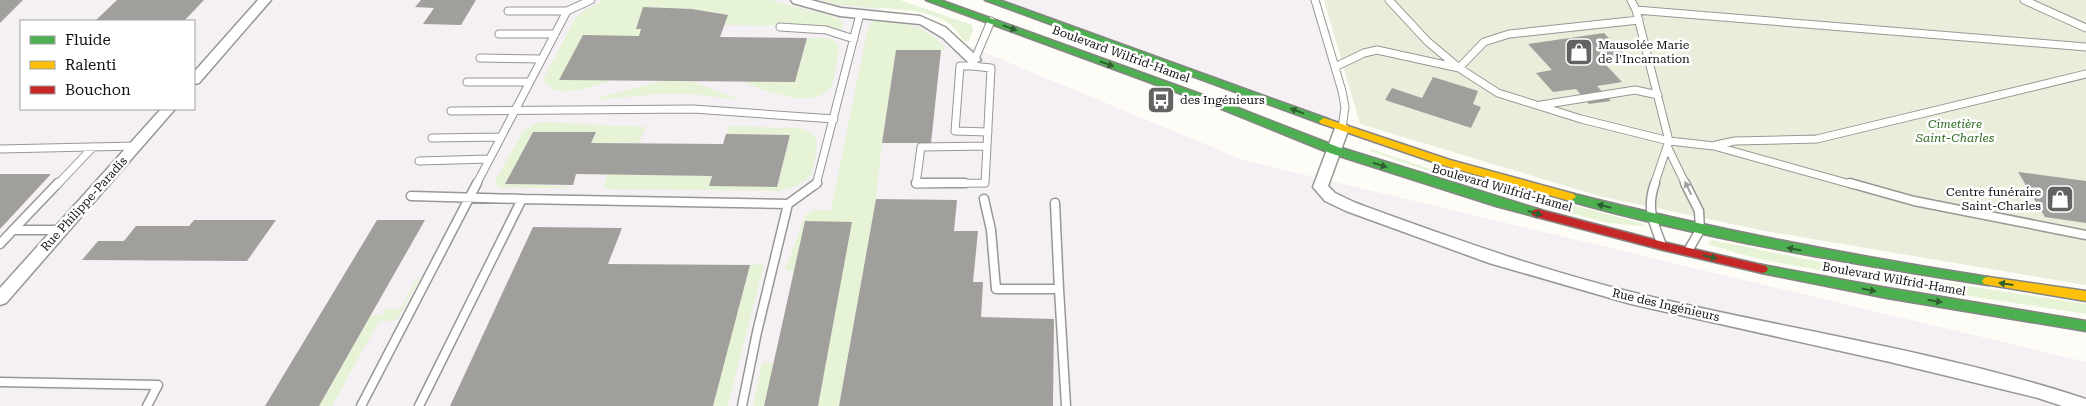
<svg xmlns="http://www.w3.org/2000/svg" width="2086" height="406" viewBox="0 0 2086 406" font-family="'Roboto Serif',serif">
<rect width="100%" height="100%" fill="#fdfcf7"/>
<!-- industrial -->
<path fill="#f5f0f3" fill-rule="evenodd" d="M0,0H858L1243,160L2086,362V406H0ZM21,21H194V109H21Z
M990,0H1315L1342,91V128Z"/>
<!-- green -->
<path fill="#e7f3d7" d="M604,0H771C787,6 833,14 842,21L843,28L840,30L829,26L724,25L727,15C700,9 672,7 644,7L636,29H641L639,36H583L560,80H614C593,86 571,96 549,89L551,87L544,81V77L575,19L583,11Z
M821,0H900L972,25L973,30L969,41H964C960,36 957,31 952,26C919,0 860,14 821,0Z
M881,20C909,24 923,25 944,46V50L896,51L882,143L876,199L839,406H818L851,222L794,271L785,270L805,215L814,210H831L868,27L874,21Z
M807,38C820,38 832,35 839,47C837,58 836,71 833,82C820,115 762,89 740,81H795Z
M662,81H691L742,100L690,94H658L597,100L600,97Z
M545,122L646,127L639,143H591L596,132H533L505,184L569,186L565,188H500L497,186L496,179L523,131L537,123Z
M729,126L799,128C818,135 819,139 815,158C814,165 813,171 810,177L797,186L780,191L605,189L603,186L608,174L712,176L709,186L777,187L790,135L726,134Z
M1371,149L1466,181L1592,210L1644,224L1643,226L1607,223C1527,201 1448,179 1370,151Z
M1712,240L1850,268L2086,304V314C2002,301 1918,289 1835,273C1793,265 1749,259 1709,244Z
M764,264L728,406H713L750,265Z
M421,276L398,318L394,321H379L332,406H319L371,315H382L384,309H400L416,279Z
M774,362L764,406H753L762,363Z"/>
<!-- cemetery -->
<path fill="#e9eedb" d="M1324,0H2086V285L1765,231L1599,196L1360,124Z"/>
<!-- building -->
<path fill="#a19f9c" d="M0,0H23L0,23Z
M117,0H204L184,21H95Z
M421,0H476L461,25L423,24L434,8L415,7Z
M643,7L692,9L728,15L720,37L807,38L795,82L559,80L583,35L639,36L641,29H636Z
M1604,33L1630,60L1604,63L1622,82L1597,86L1611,101L1589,104L1576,89L1553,92L1536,73L1552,70L1528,44Z
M896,50H941L931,143H882Z
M1433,77L1478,91L1473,104L1481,107L1471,128L1385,100L1392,88L1422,98Z
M533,132H596L591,143L723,144L726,134L790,135L777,187L709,186L712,176L576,174L573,185L505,184Z
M2018,172L2086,181V223L2045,217Z
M0,174H51L0,229Z
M876,199L957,200L954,231H978L973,282H983L981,317L1054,319L1053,406H839Z
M194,220H276L247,261L82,260L98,241H124L136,226H189Z
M377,220H425L319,406H265Z
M805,221L852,222L818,406H764Z
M533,227L622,228L608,264L750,265L713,406H450Z"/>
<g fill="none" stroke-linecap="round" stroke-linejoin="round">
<!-- lane-far1 casing -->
<g stroke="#979795" stroke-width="9">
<path id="lane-far1" d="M1315,0L1342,91L1345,107L1342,128
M1389,0L1427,41L1459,68L1498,93L1581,119L1669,141L1714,146L1854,185
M1631,0L1636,10L1669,141L1654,185
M2024,0L2086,28
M1636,10L2086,47
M508,11H567
M780,27L826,30L854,39
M499,34H555
M480,58L541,59
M972,66H960L955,131L988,132
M1335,67L1364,53L1377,50L1459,68L1484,42L1509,34L1639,20
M467,82H529
M1541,105L1635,90L1658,95
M451,111L693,109L834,119
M432,138L501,137
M1716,145L1735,141L1817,139L2086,74
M987,146L985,183L916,184L921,147Z
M987,146L991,68L972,66L991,21
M1668,148L1686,185
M0,149L136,146
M419,161L489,159
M57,185L93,147
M476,185L567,11L591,0
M816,185L860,14"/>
</g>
<!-- lane casing -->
<g stroke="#979795" stroke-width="11">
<path id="lane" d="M916,183H965
M1655,183C1646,208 1653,222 1662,245
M1685,183L1699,211L1700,230L1688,251
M1850,183L1914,201L2086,235
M411,196L522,199
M984,199L991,230L996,289H1059L1055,203
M788,204L817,183
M13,230L58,183
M0,244L13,230H61
M1059,289L1066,406
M0,382L158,385L147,406
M361,406L477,183
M419,406L522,199L788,204L757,332L742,406"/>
</g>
<!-- street casing -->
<g stroke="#979795" stroke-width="3">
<path id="street" d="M258,0H271L199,83L194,84V72Z
M791,0H811L841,8L920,16L945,27L981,60L974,64L969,63L943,38L920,24L840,16L793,3Z
M161,109H175L6,303L0,305V288Z
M1342,123L1347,125L1349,128L1328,186L1335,193L1356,203C1447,236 1537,269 1631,292C1782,329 1938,350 2086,399V406H2062L2038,398L1890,362L1631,304L1489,263L1346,211L1325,201L1313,187L1335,128L1337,125Z"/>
</g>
<!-- fast casing -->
<g stroke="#858482" stroke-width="3">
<path id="fast" d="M926,0H940L1225,103L1338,147L1541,210L1543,213L1537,217L1496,206L1330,153L1217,107Z
M985,0H999L1328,119L1329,121L1324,124L1320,123Z
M1570,193C1708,228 1847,255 1988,277L1992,278L1994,281L1992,284L1988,285C1847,263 1704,239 1566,200L1564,197Z
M1762,265L1887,288L2086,321V331L1887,298L1762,273L1758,272L1756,269L1758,266Z"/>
</g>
<!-- slow casing -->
<g stroke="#858482" stroke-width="3">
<path id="slow" d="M1324,118L1450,160L1574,194L1576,197L1570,201L1442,165L1320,123L1319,121Z
M1988,277L2086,291V301L1984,284L1982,281L1984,278Z"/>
</g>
<!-- jam casing -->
<g stroke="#858482" stroke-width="3">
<path id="jam" d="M1537,209L1663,242L1762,265L1766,266L1768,269L1766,272L1762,273L1663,250L1533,216L1531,213L1533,210Z"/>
</g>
<!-- lane-far1 -->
<use href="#lane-far1" stroke="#fffffe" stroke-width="7"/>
<!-- lane -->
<use href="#lane" stroke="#fffffe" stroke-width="8"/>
<!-- street -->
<use href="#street" fill="#fffffe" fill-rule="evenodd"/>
<!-- fast -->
<use href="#fast" fill="#4caf50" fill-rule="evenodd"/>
<!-- slow -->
<use href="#slow" fill="#ffc107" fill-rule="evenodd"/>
<!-- jam -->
<use href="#jam" fill="#c62828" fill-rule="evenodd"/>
</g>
<!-- one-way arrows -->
<defs><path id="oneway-solid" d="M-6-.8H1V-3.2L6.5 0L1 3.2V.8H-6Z" transform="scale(1.25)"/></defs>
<g fill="#2e6030">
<use href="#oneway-solid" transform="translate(1010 28) rotate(20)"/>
<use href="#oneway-solid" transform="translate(1107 64) rotate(20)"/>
<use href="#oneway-solid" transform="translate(1297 111) rotate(-159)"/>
<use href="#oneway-solid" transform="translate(1380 165) rotate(18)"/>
<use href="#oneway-solid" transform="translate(1604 206) rotate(-166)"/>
<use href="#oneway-solid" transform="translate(1535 213) rotate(16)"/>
<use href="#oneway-solid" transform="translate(1794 249) rotate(-169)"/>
<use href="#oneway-solid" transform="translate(1710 257) rotate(13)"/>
<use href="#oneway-solid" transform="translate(2006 284) rotate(-172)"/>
<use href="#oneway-solid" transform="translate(1869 290) rotate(11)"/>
<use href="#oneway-solid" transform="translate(1935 301) rotate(9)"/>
</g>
<use fill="#a0a09f" href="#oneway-solid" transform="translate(1688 188) rotate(-116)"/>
<!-- icons -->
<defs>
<g id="shop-square" transform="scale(1.4375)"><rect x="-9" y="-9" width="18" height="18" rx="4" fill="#646362" stroke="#fff"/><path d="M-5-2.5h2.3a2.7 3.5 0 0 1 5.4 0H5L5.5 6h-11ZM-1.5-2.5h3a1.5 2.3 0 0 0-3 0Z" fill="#fff"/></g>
<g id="bus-square" transform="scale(1.4375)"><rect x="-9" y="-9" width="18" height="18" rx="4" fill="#646362" stroke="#fff"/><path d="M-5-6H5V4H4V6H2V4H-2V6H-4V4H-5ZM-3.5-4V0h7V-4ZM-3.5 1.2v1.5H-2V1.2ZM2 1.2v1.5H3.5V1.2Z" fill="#fff"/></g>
</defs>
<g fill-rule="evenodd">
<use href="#shop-square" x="1579" y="52"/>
<use href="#bus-square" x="1161" y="100"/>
<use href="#shop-square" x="2060" y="199"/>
</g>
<g text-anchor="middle" stroke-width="5" stroke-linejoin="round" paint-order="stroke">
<!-- poi labels -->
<g font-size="12" fill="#111" stroke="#fff" text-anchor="start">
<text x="1598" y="49">Mausolée Marie<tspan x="1598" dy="14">de l'Incarnation</tspan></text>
<text x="1180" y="104">des Ingénieurs</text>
<text x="2041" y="196" text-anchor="end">Centre funéraire<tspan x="2041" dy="14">Saint-Charles</tspan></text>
</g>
<!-- street labels -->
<g font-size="12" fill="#111" stroke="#fff">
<text transform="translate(1121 54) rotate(20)" y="4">Boulevard Wilfrid-Hamel</text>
<text transform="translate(1502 188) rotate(16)" y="4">Boulevard Wilfrid-Hamel</text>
<text transform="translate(84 204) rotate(-48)" y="4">Rue Philippe-Paradis</text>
<text transform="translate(1894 279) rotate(10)" y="4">Boulevard Wilfrid-Hamel</text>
<text transform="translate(1666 305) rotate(13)" y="4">Rue des Ingénieurs</text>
</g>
<!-- park labels -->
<g font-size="12" font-style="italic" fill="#2f6b1f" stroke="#fff">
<text x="1955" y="128">Cimetière<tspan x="1955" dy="14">Saint-Charles</tspan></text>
</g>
</g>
<!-- legend -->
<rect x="20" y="20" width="175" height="90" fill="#ffffff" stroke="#a0a0a0"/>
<rect x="30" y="36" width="25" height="8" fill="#4caf50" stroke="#a0a0a0"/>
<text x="65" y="45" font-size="15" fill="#111111">Fluide</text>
<rect x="30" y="61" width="25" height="8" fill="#ffc107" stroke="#a0a0a0"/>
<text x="65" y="70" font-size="15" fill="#111111">Ralenti</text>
<rect x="30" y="86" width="25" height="8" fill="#c62828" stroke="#a0a0a0"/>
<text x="65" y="95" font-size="15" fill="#111111">Bouchon</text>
</svg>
